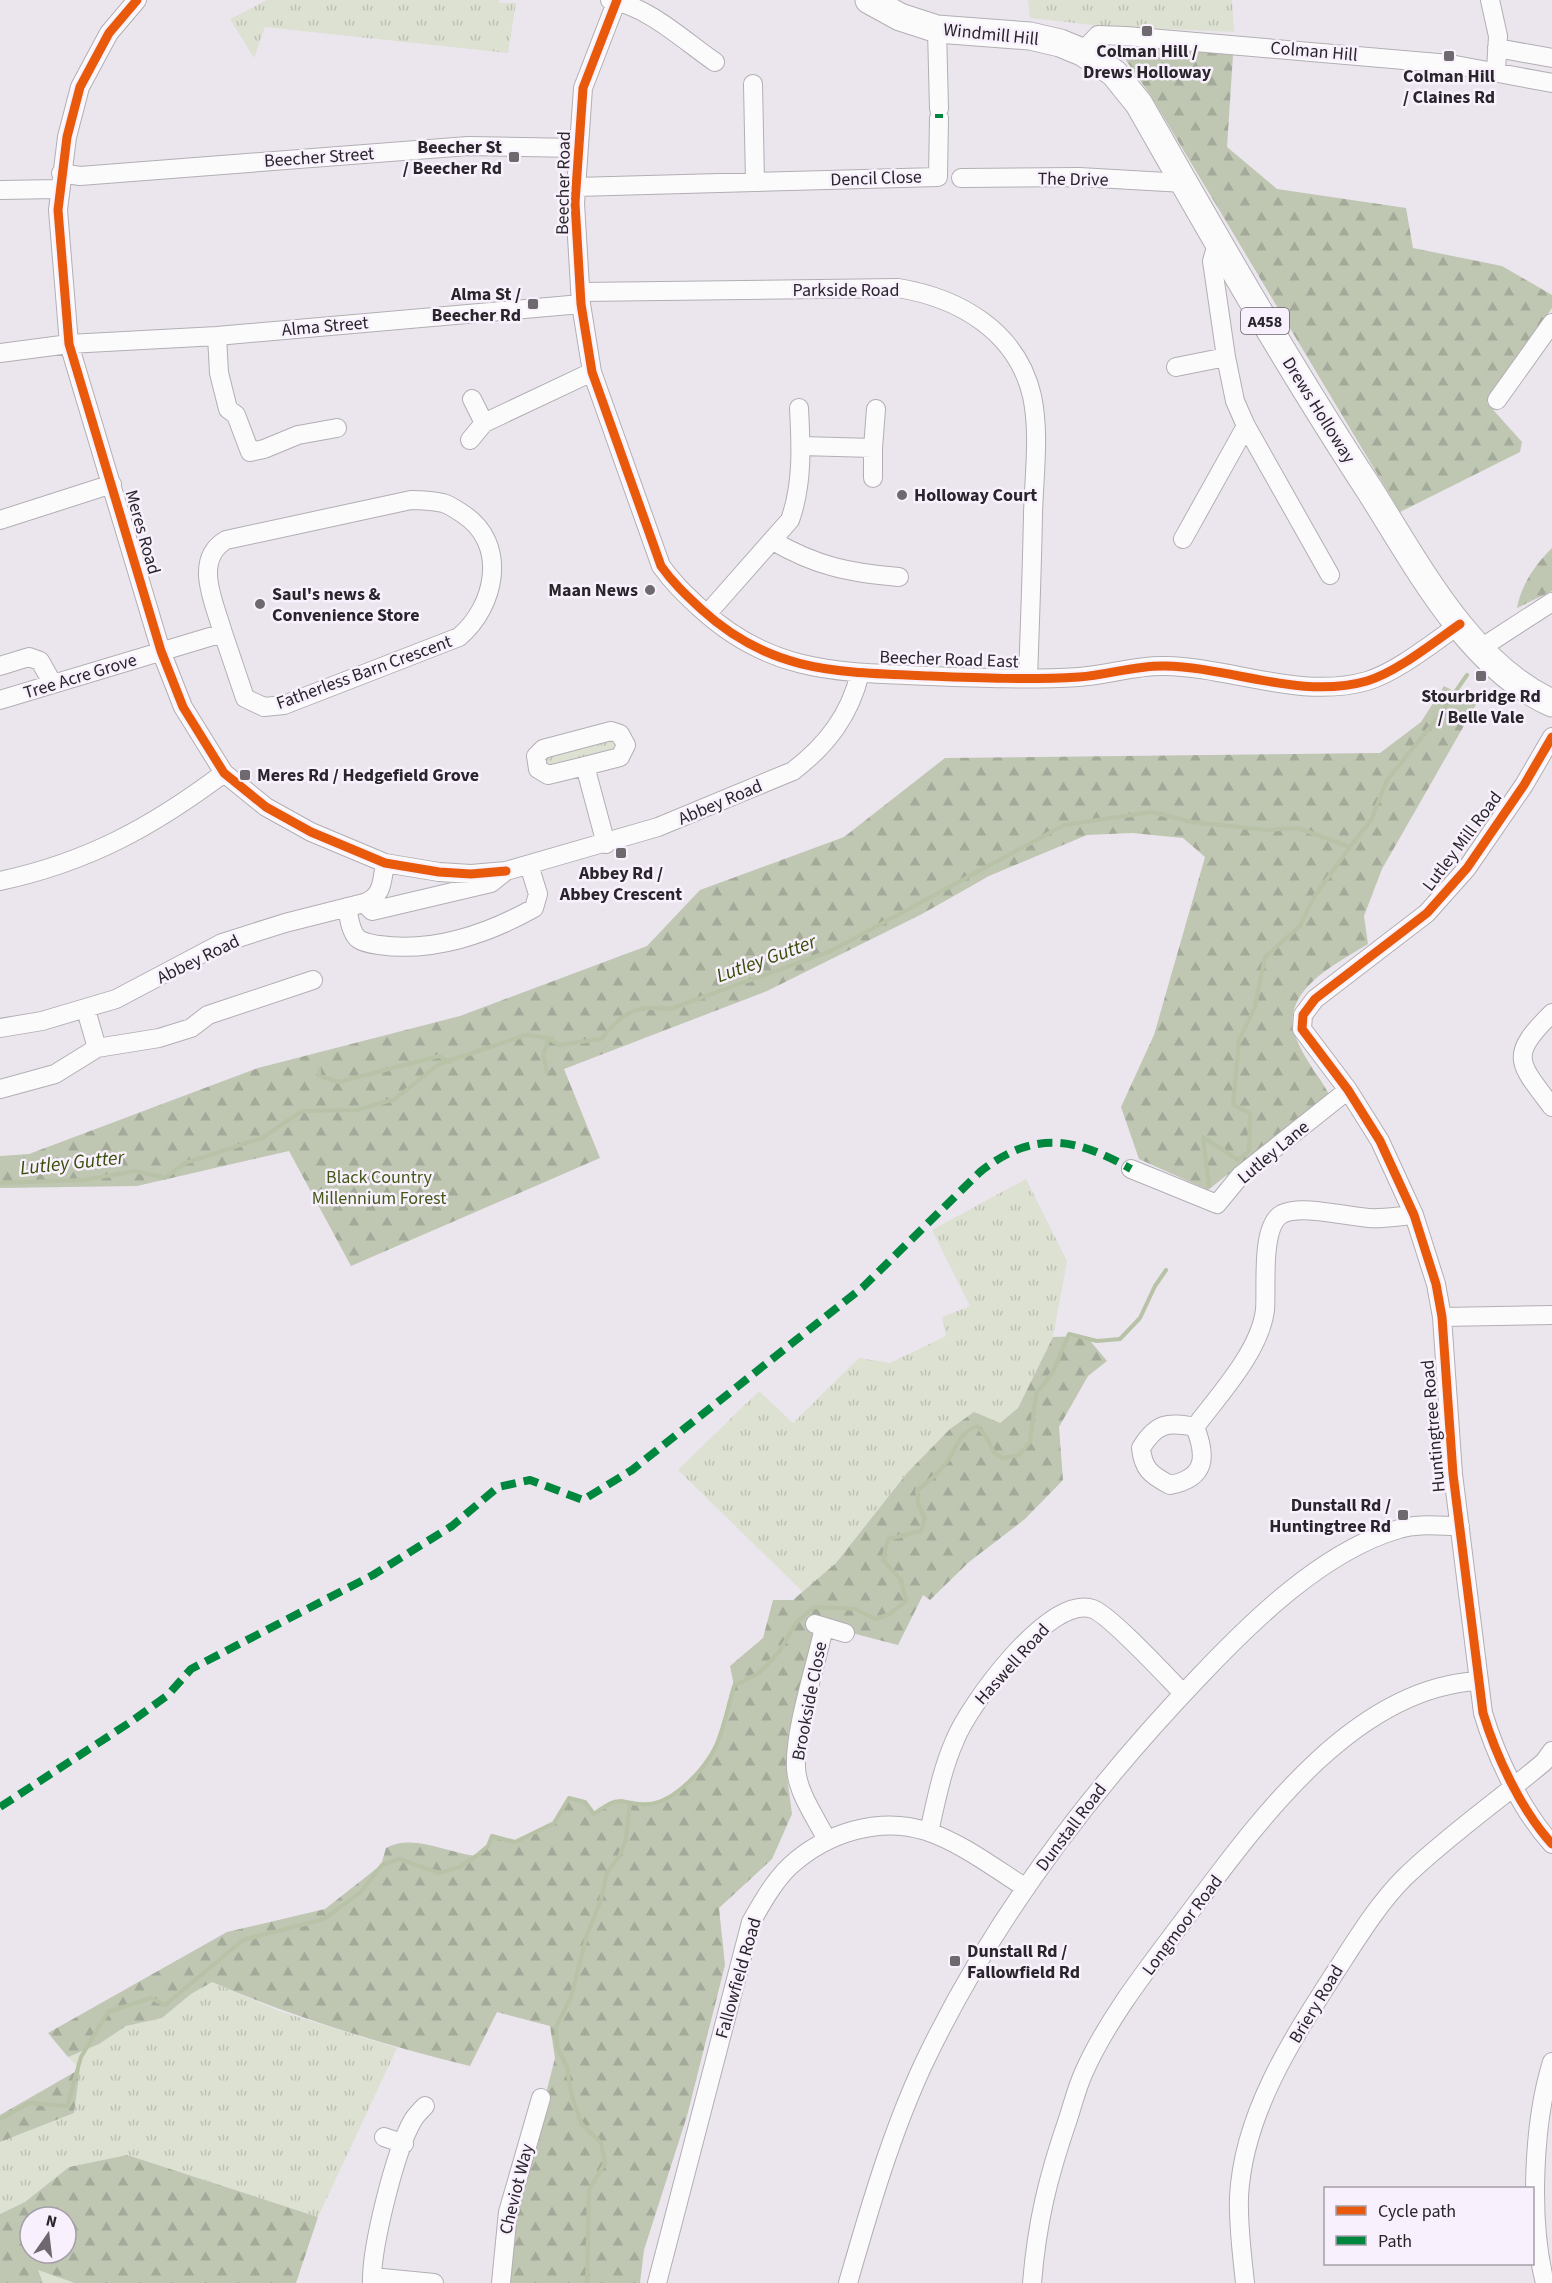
<svg xmlns="http://www.w3.org/2000/svg" width="1552" height="2283" viewBox="0 0 1552 2283" font-family="'Source Sans 3',sans-serif">
<defs>
<pattern id="grass-tufts" width="24" height="20" patternUnits="userSpaceOnUse" patternTransform="scale(1.5)"><rect width="24" height="20" fill="#dce1d2"/><path d="M3 7l-1-3M5 7V3M7 7l1-3M15 17l-1-3M17 17v-4M19 17l1-3" fill="none" stroke="#bdc1b4"/></pattern>
<pattern id="forest-firs" width="22" height="20" patternUnits="userSpaceOnUse" patternTransform="scale(1.5)"><rect width="22" height="20" fill="#bfc6b2"/><path d="M5 1l3.5 6h-7zM16 11l3.5 6h-7z" fill="#a4aa99"/></pattern>
</defs>
<rect width="100%" height="100%" fill="#ebe6ee"/>
<!-- grass -->
<path fill="url(#grass-tufts)" d="M267,0H499L500,3H516L508,53L265,27L254,58L230,19Z
M1028,0H1232L1234,32L1102,26L1030,18Z
M612,737L617,740L616,750L549,768L541,757Z
M1026,1179L1067,1261L1053,1337L1018,1408L1000,1423L950,1429L907,1473L836,1563L803,1592L678,1470L759,1391L793,1423L859,1358L890,1363L946,1336L942,1317L970,1306L932,1230Z
M212,1982L279,2011L397,2048L318,2217L127,2155L69,2167L25,2202L0,2214V2142L74,2113L80,2069L68,2057L99,2044L126,2026L162,2018L191,1994Z
M37,2269L74,2282L75,2283H43Z"/>
<!-- forest -->
<path fill="url(#forest-firs)" fill-rule="evenodd" d="M1130,45L1233,55L1227,147L1277,189L1406,208L1413,248L1502,266L1552,295V308L1487,403L1522,442L1520,452L1400,512L1151,96L1121,53Z
M1552,548V591L1517,608C1521,585 1535,565 1552,548Z
M1444,686L1477,703L1382,869L1364,916L1368,944C1336,964 1278,991 1296,1038C1303,1057 1319,1076 1329,1094L1208,1190L1139,1159L1121,1107L1154,1035L1205,857L1183,838L1132,833L1087,835L989,876L922,914L767,991L564,1069L600,1158L351,1266L289,1151L137,1186L0,1188V1156L29,1154L258,1068L460,1016L647,946L700,890L844,837L945,758L1380,753L1421,722Z
M1086,1336L1107,1361L1088,1376L1059,1427L1063,1480L1025,1519L969,1562L930,1600L923,1595L898,1645L821,1625L807,1660L790,1736L787,1776L792,1814L772,1859L719,1908L725,1965L687,2116L644,2250L640,2283H511L510,2235L555,2058L550,2026L497,2012L470,2066C381,2044 296,2018 212,1982L191,1994L162,2018L126,2026L99,2044L68,2057L48,2033L227,1932L325,1909L381,1865L386,1848C412,1833 448,1853 476,1856L488,1846L492,1836L515,1842L554,1823L569,1798L585,1802L594,1814L609,1802L622,1799L631,1803L651,1804L670,1797L698,1771L714,1749L734,1686L730,1666L763,1638L773,1600H793L836,1563L907,1473L950,1429L974,1412L1000,1423L1018,1408L1053,1337Z
M80,2069L74,2113L0,2142V2115Z
M127,2155L318,2217L296,2283H75L38,2270L43,2283H0V2214L25,2202L69,2167ZM30,2217H66V2253H30Z"/>
<g fill="none" stroke-linecap="round" stroke-linejoin="round">
<!-- stream -->
<path stroke="#b8c2a7" stroke-width="4" d="M319,1069V1076L339,1082L439,1056L450,1062
M547,1072L543,1055L549,1038
M0,1183L84,1180L135,1171L165,1178L185,1163L262,1138L302,1111L357,1110L395,1099L439,1064L526,1035L549,1038L559,1045L601,1039C623,1012 635,1005 670,1009L831,951L1064,825L1152,812L1192,822L1267,830L1298,828L1350,847L1371,820L1387,780L1435,721L1467,675
M1209,1186L1203,1137L1238,1160L1249,1151L1250,1113L1233,1105L1239,1040L1255,1007L1265,957L1300,926L1314,897L1350,847
M0,2119L29,2103L67,2106L81,2057L108,2012L151,1998L165,2005L243,1940L324,1919L361,1892L382,1865L399,1859L439,1873L460,1867L476,1856L488,1846L492,1836L515,1842L554,1823L569,1798L585,1802L594,1814C625,1791 619,1806 649,1804C674,1802 704,1770 715,1748C724,1729 728,1706 734,1686L759,1673L779,1652L796,1623L814,1607L855,1609L875,1619L890,1614L906,1601L901,1580L883,1560L888,1539L921,1531L925,1518L918,1504L917,1490C929,1481 940,1473 948,1460C960,1443 957,1435 977,1426L987,1438L994,1453L1002,1458L1019,1455L1030,1442L1036,1394L1053,1372L1069,1334L1097,1341L1120,1339L1140,1318L1155,1286L1166,1270
M587,2283L589,2190L605,2163L601,2143L581,2123L571,2093L567,2067L557,2047L556,2027L571,1997L587,1935L601,1900L607,1872L619,1857L626,1839L630,1803"/>
<!-- minor casing -->
<g stroke="#b2aeb4" stroke-width="20">
<path id="minor" d="M137,0L109,33L80,87L67,137L58,210L69,344L161,651L183,707L224,773L266,807L311,832L385,863L439,872L471,874L506,871
M610,0C649,7 683,40 715,62
M617,0L583,88L575,203L581,304L592,372L661,566C673,583 686,595 701,609C772,674 839,672 930,676C979,678 1029,680 1079,677C1108,675 1136,665 1165,666C1230,667 1301,700 1367,681C1397,672 1434,642 1460,624
M1490,0L1498,36L1496,71
M937,29L939,109
M1497,48L1552,58
M1082,52L1098,35L1126,36L1450,64L1552,83
M753,84L755,182
M61,173L80,176L468,146L578,148
M961,178L1079,177L1184,183
M576,187L938,177L939,118
M0,190L59,189
M1218,241L1212,261L1226,357L1235,401L1246,426L1330,575
M581,292L898,288C959,298 1017,331 1032,396C1040,433 1034,476 1033,514C1032,569 1030,623 1028,678
M217,336L219,373L228,409L236,415L250,452L264,449L298,435L337,428
M0,353L69,344L217,336L581,304
M1176,367L1226,357
M1497,400L1552,323
M484,423L592,372
M470,440L484,423L472,399
M801,446L873,448V478
M873,448L876,409
M0,520L112,484
M1183,539L1246,426
M773,541C816,566 850,573 899,577
M707,614L790,520C803,484 801,445 799,408
M1481,648L1552,602
M0,666L29,657L40,661L53,684
M0,700L223,633C215,604 192,560 226,540L411,500C422,500 433,501 443,503C450,505 457,510 463,514C509,544 495,607 459,637L284,705L264,707L245,698L223,633
M1552,737L1524,785L1467,868L1427,913L1315,999L1303,1015L1302,1029L1348,1090L1380,1141L1414,1215L1436,1284L1442,1317L1453,1474L1483,1713C1496,1756 1521,1810 1552,1844
M585,766L620,757L626,745L620,734L611,731L543,749L536,756L538,769L548,775L585,766L606,844
M0,881C88,862 152,827 224,773
M364,903C383,897 382,880 385,863
M347,907C349,917 350,930 357,938C363,943 372,944 379,945C432,953 488,934 534,908L538,894L529,865
M1552,1013C1509,1056 1517,1061 1552,1107
M0,1028L42,1021L116,999L222,943L285,923L364,903L372,911L491,883L506,871L658,827L793,771C827,745 850,715 860,673
M97,1048L159,1038L191,1028L208,1015L313,980
M0,1089L55,1074L97,1048L86,1010
M1131,1169L1217,1204L1241,1175L1348,1090
M1442,1317L1552,1315
M1195,1427C1168,1422 1157,1422 1141,1448C1143,1469 1151,1475 1170,1485C1206,1478 1207,1457 1195,1427C1219,1395 1260,1351 1265,1310C1267,1288 1260,1226 1282,1214C1302,1204 1347,1217 1369,1218C1383,1219 1399,1216 1414,1215
M815,1624L845,1633
M824,1627C816,1666 794,1730 796,1768C797,1792 816,1818 827,1840
M929,1832C936,1801 942,1769 955,1740C969,1705 1050,1593 1093,1609C1111,1616 1167,1677 1183,1693
M384,2137L404,2144
M372,2277L434,2283
M372,2283C371,2248 395,2151 413,2120C416,2115 421,2110 425,2106
M501,2283L508,2212L541,2098
M657,2283L751,1922C762,1903 774,1881 790,1866C826,1833 879,1816 926,1831C962,1843 994,1868 1026,1888
M848,2283C869,2210 891,2134 923,2065C991,1921 1090,1791 1199,1677C1252,1621 1323,1551 1399,1529C1417,1523 1441,1526 1460,1526
M1032,2283C1037,2222 1048,2177 1068,2119C1073,2104 1077,2087 1084,2072C1108,2018 1148,1968 1184,1920C1254,1827 1350,1689 1477,1681
M1245,2283C1242,2255 1238,2225 1239,2197C1243,2115 1291,2041 1334,1974C1355,1942 1377,1905 1404,1878C1447,1836 1498,1801 1544,1762L1552,1751
M1545,2283C1529,2221 1533,2123 1552,2062"/>
</g>
<!-- highway casing -->
<g stroke="#b2aeb4" stroke-width="29">
<path id="highway" d="M869,0L900,17L937,29L1030,36L1060,43L1082,52L1114,73L1139,104C1213,234 1287,364 1369,489C1416,563 1469,666 1552,703"/>
</g>
<!-- minor -->
<use href="#minor" stroke="#fcfbfc" stroke-width="18"/>
<!-- highway -->
<use href="#highway" stroke="#fcfbfc" stroke-width="27"/>
<!-- quiet -->
<path stroke="#00873e" stroke-width="8" stroke-dasharray="15 8" stroke-linecap="butt" d="M939,118V114
M0,1807L129,1723L168,1695L191,1669L373,1575L452,1526L498,1487L530,1480L583,1500L632,1470L863,1287L980,1172C1033,1130 1075,1137 1131,1169"/>
<!-- cycleway casing -->
<g stroke="#f8f1fd" stroke-width="13">
<path id="cycleway" d="M137,0L109,33L80,87L67,137L58,210L69,344L161,651L183,707L224,773L266,807L311,832L385,863L439,872L471,874L506,871
M617,0L583,88L575,203L581,304L592,372L661,566C673,583 686,595 701,609C772,674 839,672 930,676C979,678 1029,680 1079,677C1108,675 1136,665 1165,666C1230,667 1301,700 1367,681C1397,672 1434,642 1460,624
M1552,737L1524,785L1467,868L1427,913L1315,999L1303,1015L1302,1029L1348,1090L1380,1141L1414,1215L1436,1284L1442,1317L1453,1474L1483,1713C1496,1756 1521,1810 1552,1844"/>
</g>
<!-- cycleway -->
<use href="#cycleway" stroke="#e8590c" stroke-width="9"/>
</g>
<!-- markers -->
<g fill="#6d696f" stroke="#f8f1fd" stroke-width="2">
<rect x="1141" y="25" width="12" height="12" rx="3"/>
<rect x="1443" y="50" width="12" height="12" rx="3"/>
<rect x="508" y="151" width="12" height="12" rx="3"/>
<rect x="527" y="298" width="12" height="12" rx="3"/>
<circle cx="902" cy="495" r="6"/>
<circle cx="650" cy="590" r="6"/>
<circle cx="260" cy="604" r="6"/>
<rect x="1475" y="670" width="12" height="12" rx="3"/>
<rect x="239" y="769" width="12" height="12" rx="3"/>
<rect x="615" y="847" width="12" height="12" rx="3"/>
<rect x="1397" y="1509" width="12" height="12" rx="3"/>
<rect x="949" y="1955" width="12" height="12" rx="3"/>
</g>
<g text-anchor="middle" stroke-width="5" stroke-linejoin="round" paint-order="stroke">
<!-- shield labels -->
<rect fill="#f8f1fd" stroke="#67626a" stroke-width="1.5" x="1241" y="308" width="48" height="26" rx="4.5"/>
<g font-size="16" font-weight="bold" fill="#29252b">
<text x="1265" y="327">A458</text>
</g>
<!-- street labels -->
<g font-size="18" fill="#29252b" stroke="#f8f1fd">
<text transform="translate(991 34) rotate(6)" y="6">Windmill Hill</text>
<text transform="translate(1314 51) rotate(5)" y="6">Colman Hill</text>
<text transform="translate(319 157) rotate(-4)" y="6">Beecher Street</text>
<text transform="translate(876 178) rotate(-2)" y="6">Dencil Close</text>
<text transform="translate(1073 179) rotate(1)" y="6">The Drive</text>
<text transform="translate(563 183) rotate(-89)" y="6">Beecher Road</text>
<text x="846" y="296">Parkside Road</text>
<text transform="translate(325 326) rotate(-5)" y="6">Alma Street</text>
<text transform="translate(1319 410) rotate(58)" y="6">Drews Holloway</text>
<text transform="translate(143 532) rotate(74)" y="6">Meres Road</text>
<text transform="translate(949 659) rotate(2)" y="6">Beecher Road East</text>
<text transform="translate(364 672) rotate(-20)" y="6">Fatherless Barn Crescent</text>
<text transform="translate(80 676) rotate(-17)" y="6">Tree Acre Grove</text>
<text transform="translate(720 802) rotate(-23)" y="6">Abbey Road</text>
<text transform="translate(1462 841) rotate(-53)" y="6">Lutley Mill Road</text>
<text transform="translate(198 959) rotate(-26)" y="6">Abbey Road</text>
<text transform="translate(1273 1152) rotate(-40)" y="6">Lutley Lane</text>
<text transform="translate(1433 1426) rotate(-95)" y="6">Huntingtree Road</text>
<text transform="translate(1012 1664) rotate(-48)" y="6">Haswell Road</text>
<text transform="translate(809 1701) rotate(-79)" y="6">Brookside Close</text>
<text transform="translate(1071 1827) rotate(-53)" y="6">Dunstall Road</text>
<text transform="translate(1182 1925) rotate(-53)" y="6">Longmoor Road</text>
<text transform="translate(738 1978) rotate(-74)" y="6">Fallowfield Road</text>
<text transform="translate(1316 2004) rotate(-59)" y="6">Briery Road</text>
<text transform="translate(516 2189) rotate(-76)" y="6">Cheviot Way</text>
</g>
<!-- poi labels -->
<g font-size="18" font-weight="bold" fill="#29252b" stroke="#f8f1fd">
<text x="1147" y="57">Colman Hill /<tspan x="1147" dy="21">Drews Holloway</tspan></text>
<text x="1449" y="82">Colman Hill<tspan x="1449" dy="21">/ Claines Rd</tspan></text>
<text x="502" y="153" text-anchor="end">Beecher St<tspan x="502" dy="21">/ Beecher Rd</tspan></text>
<text x="521" y="300" text-anchor="end">Alma St /<tspan x="521" dy="21">Beecher Rd</tspan></text>
<text x="914" y="501" text-anchor="start">Holloway Court</text>
<text x="638" y="596" text-anchor="end">Maan News</text>
<text x="272" y="600" text-anchor="start">Saul's news &amp;<tspan x="272" dy="21">Convenience Store</tspan></text>
<text x="1481" y="702">Stourbridge Rd<tspan x="1481" dy="21">/ Belle Vale</tspan></text>
<text x="257" y="781" text-anchor="start">Meres Rd / Hedgefield Grove</text>
<text x="621" y="879">Abbey Rd /<tspan x="621" dy="21">Abbey Crescent</tspan></text>
<text x="1391" y="1511" text-anchor="end">Dunstall Rd /<tspan x="1391" dy="21">Huntingtree Rd</tspan></text>
<text x="967" y="1957" text-anchor="start">Dunstall Rd /<tspan x="967" dy="21">Fallowfield Rd</tspan></text>
</g>
<!-- park labels -->
<g font-size="18" fill="#435817" stroke="#f8f1fd">
<text x="379" y="1183">Black Country<tspan x="379" dy="21">Millennium Forest</tspan></text>
</g>
<!-- water labels -->
<g font-size="20" font-style="italic" fill="#394d08" stroke="#f8f1fd">
<text transform="translate(766 958) rotate(-20)" y="7">Lutley Gutter</text>
<text transform="translate(72 1162) rotate(-6)" y="7">Lutley Gutter</text>
</g>
</g>
<!-- legend -->
<rect x="1324" y="2187" width="210" height="78" fill="#f8f1fd" stroke="#a59fa9" stroke-width="1.5"/>
<rect x="1336" y="2206" width="30" height="9" fill="#e8590c" stroke="#a59fa9" stroke-width="1.5"/>
<text x="1378" y="2217" font-size="18" fill="#29252b">Cycle path</text>
<rect x="1336" y="2236" width="30" height="9" fill="#00873e" stroke="#a59fa9" stroke-width="1.5"/>
<text x="1378" y="2247" font-size="18" fill="#29252b">Path</text>
<!-- north arrow -->
<g transform="translate(48 2235) rotate(14)"><circle r="28" fill="#f8f1fd" stroke="#a59fa9" stroke-width="1.5"/>
<path d="M0-4.5L10 22L0 15L-10 22Z" fill="#6d696f"/>
<text y="-9" font-size="16" font-weight="bold" text-anchor="middle" fill="#29252b">N</text>
</g>
</svg>
